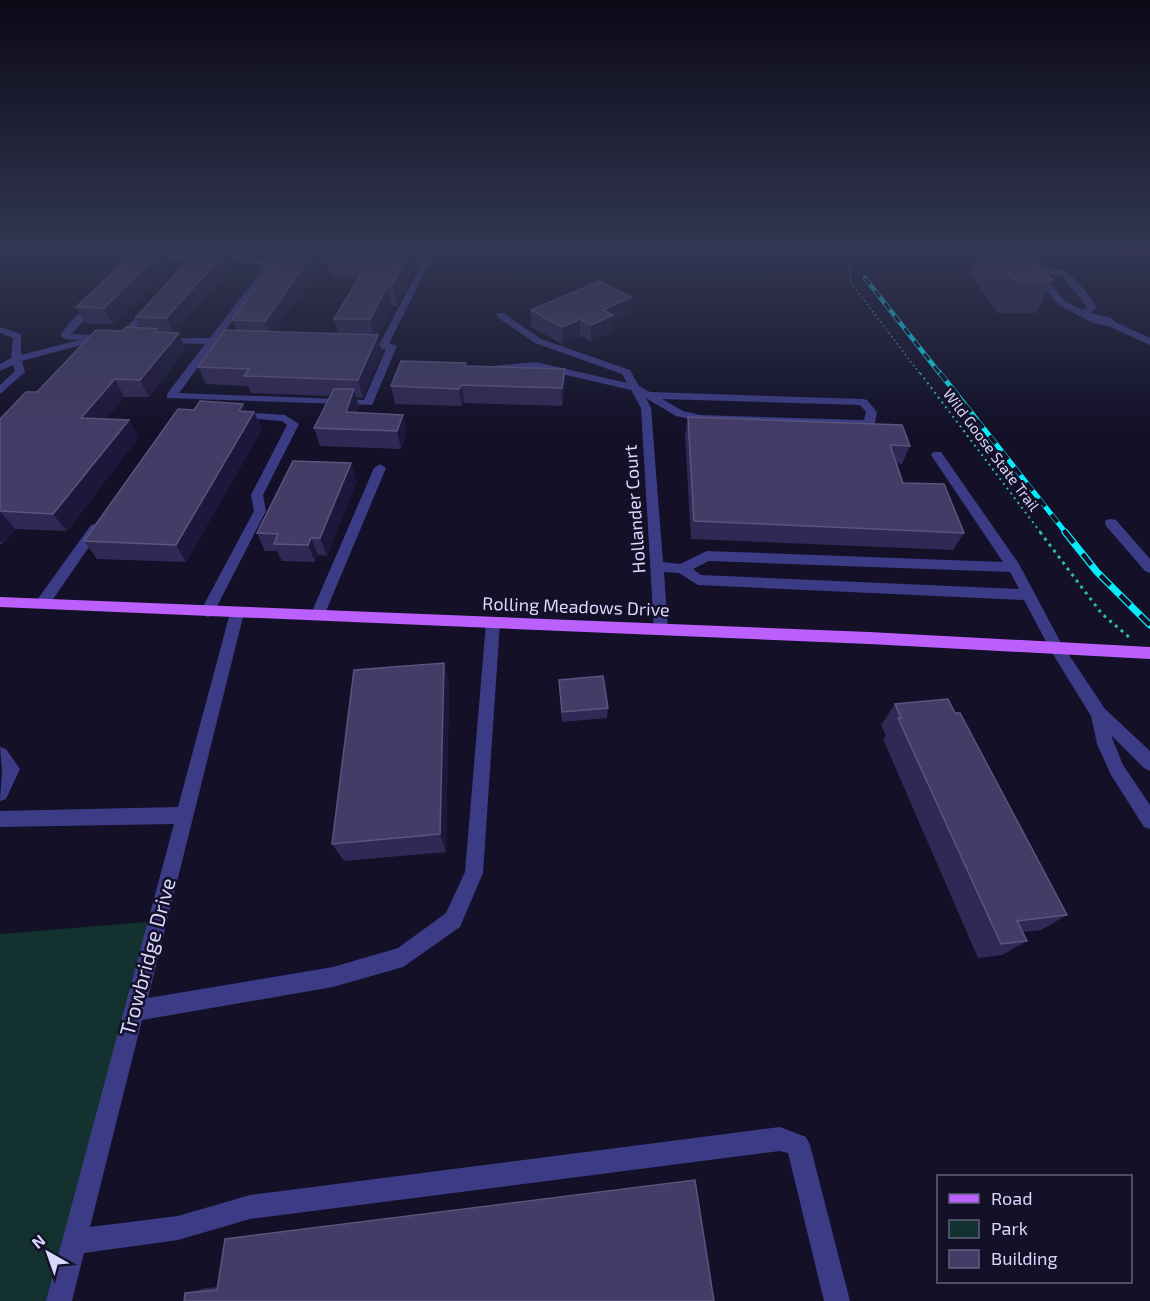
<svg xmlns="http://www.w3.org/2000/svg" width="1150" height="1301" viewBox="0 0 1150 1301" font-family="'Exo 2',sans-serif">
<rect width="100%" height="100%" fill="#131028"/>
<!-- green -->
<path fill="#13322f" d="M158,921L59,1301H0V934Z"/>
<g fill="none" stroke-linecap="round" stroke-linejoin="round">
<!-- path-far2 -->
<path stroke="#32b8ab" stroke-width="1.5" stroke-dasharray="1.5 3" stroke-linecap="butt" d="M843,248L849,258L851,283L921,375"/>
<!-- path-far1 -->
<path stroke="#32b8ab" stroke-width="2" stroke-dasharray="2 4" stroke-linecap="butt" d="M920,373L1041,533"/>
<!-- path -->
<path stroke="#32b8ab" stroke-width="3" stroke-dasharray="3 4.5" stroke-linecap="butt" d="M1040,532L1102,614L1129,637"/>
<!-- minor -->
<path fill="#3c3c86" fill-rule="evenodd" d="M214,255L245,256L269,262L282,256L346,257L350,260L346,263L283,262L273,267L219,339L239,340V344H215L179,393L364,400L386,349L362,348L357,345L362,342L380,343L422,263H397L393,260L397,257L430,258L431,260L389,343L397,346L372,405L167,398V394L205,344L164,343L159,340L161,338H210L265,266L230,260L155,261L146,265L142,262L154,256Z
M1038,268C1074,268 1076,280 1097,307L1090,313L1112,318L1115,322L1150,338V345L1108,326L1093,323L1059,305L1032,273ZM1041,274L1062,276L1087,307L1082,310L1065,301Z
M93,301L101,303L71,334L110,336L113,337V341L86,340L85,344L22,361L25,372L0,394V385L15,371L13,365L0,371V364L11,358L13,338L0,333V327L21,334V355L79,340L65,339L60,336L69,323Z
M148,305L156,307L123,341H117V337Z
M497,313H503L541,339L630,370L639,386L650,392L863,399L867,400L877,412L875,423L869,426L700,421L676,416L646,398L651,408L663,562L680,564L707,551L1003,562L931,455L933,452H941L1019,564L1061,643L1105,709L1150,751V771L1144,768L1111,735L1123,765L1150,805V829L1144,827L1111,775L1097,744L1091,716L1051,651L1024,600L698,585L679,573L664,572L668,630L666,634H656L654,630L641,408L631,390L536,368L488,371L487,369L492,366L536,362L627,383L622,374L535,343L497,317ZM662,399L860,405L866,412L864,420L700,415L683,411ZM709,561L1010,572L1019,589L701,575L693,569Z
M237,412L285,415L299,424L263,495L266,511L212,616L207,617L200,612L254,511L251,495L287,425L282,421L233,417V413Z
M380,464L386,468L324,616L322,620H312L310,616L374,468Z
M1111,519L1116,520L1150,559V573L1145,571L1106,526L1105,523L1106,520Z
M96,524L102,528L47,608H37L35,604L37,600L91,525Z
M237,608L244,613L148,998L333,967L398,948L446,913L465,872L486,623L488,619H498L500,623L483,873L460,927L403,967L333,987L142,1020L90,1227L178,1216L250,1195L780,1127L806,1137L810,1145L850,1301H824L788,1153L780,1151L250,1219L178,1240L84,1253L72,1301H46L174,824L0,827V811L178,807L230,613Z
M0,747L6,749L20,769L6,799L0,801L2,770Z"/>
<!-- major -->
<path fill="#bc60fd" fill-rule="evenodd" d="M0,597L869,632L1150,647V659L869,644L0,607Z"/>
<!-- highway -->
<path fill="#fd54ab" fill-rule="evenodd" d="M1109,248L1150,250V256L1114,251Z"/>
<!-- rail-far2 casing -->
<g stroke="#06ecfb" stroke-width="4.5">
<path id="rail-far2" d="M865,278L941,375"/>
</g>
<!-- rail-far1 casing -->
<g stroke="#06ecfb" stroke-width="5">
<path id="rail-far1" d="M940,373L1066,533"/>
</g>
<!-- rail casing -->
<g stroke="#06ecfb" stroke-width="7">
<path id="rail" d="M1065,532L1097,572L1150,625"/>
</g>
<!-- rail-far2 -->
<use href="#rail-far2" stroke="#131028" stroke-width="3" stroke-dasharray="8" stroke-linecap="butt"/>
<!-- rail-far1 -->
<use href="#rail-far1" stroke="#131028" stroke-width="4" stroke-dasharray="10" stroke-linecap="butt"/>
<!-- rail -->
<use href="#rail" stroke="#131028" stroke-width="4.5" stroke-dasharray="14" stroke-linecap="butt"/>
</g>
<!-- wall -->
<path fill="#312955" d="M331,248L416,265L397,306H392L377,335H378L382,353L363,398L356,397L359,407L357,413L407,432L401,449L320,446L314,428L330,396L251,393L248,386L206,384L198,367L237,331L232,320L321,265L275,332L339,334L334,319L358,278L331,276L326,256Z
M979,248H1024L1053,280L1036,313H998L968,272Z
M162,250L169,266L113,324H86L76,307Z
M235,265L176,332L186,350L149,397H124L106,419L139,437L67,531L15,529L3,544H0V419L123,331L141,328L136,317Z
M631,297L630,314L612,322V332L591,342L580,336L562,344L531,327V310Z
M466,366L565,369V387L562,406L464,403L462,406L395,404L391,386Z
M243,404L246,411L254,412L262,429L186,562L97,559L84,541Z
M688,417L910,446L902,464L897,463L903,483L964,533L953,550L691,539L685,435Z
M357,481L327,556L318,555L315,562L282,561L277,551H265L257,533Z
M444,663L449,684L446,852L344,861L332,844Z
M559,680L608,708L607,718L562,722Z
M895,704L1067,915L1041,930L1022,932L1027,941L1002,955L978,958L883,739L886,736L881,725Z
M217,1287L714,1301L185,1293L206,1288Z"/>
<!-- shaded-wall -->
<path fill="#1d173b" d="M411,248H413L416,265L397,306L392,285Z
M229,249L235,265L174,335L166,318Z
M316,249L321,265L271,338L265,321Z
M162,250L169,266L113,324L104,308Z
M388,285L392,306L375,341L370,319Z
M631,297L630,314L612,322V332L591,342V325L603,310Z
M580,319V336L562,344V327Z
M179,333L186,350L149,397L140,380Z
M378,335L382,353L363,398L358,380Z
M565,369V387L562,406V388Z
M115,379L124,397L93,435L81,418Z
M462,385L464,403L462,406L459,389Z
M354,389L359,407L351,430L346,412Z
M243,404L250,419L254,412L262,429L186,562L176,545L239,411Z
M403,415L407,432L401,449L397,431Z
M129,420L139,437L67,531L53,514Z
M351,463L357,481L327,556L320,538Z
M0,511L15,529L3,544L0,541Z
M311,538L318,555L315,562L308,545Z
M444,663L449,684L446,852L440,834Z"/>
<!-- building -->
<path fill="#433c67" stroke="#5b547f" stroke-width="1.5" d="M200,248L229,249L166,318L136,317Z
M285,248L316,249L265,321L232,320Z
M331,248H411L392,285H388L370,319H334L370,259L326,256Z
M988,248H1024L1053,280H1014Z
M144,249L162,250L104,308L76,307L135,252Z
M599,281L631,297L603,310L613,315L591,325L580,319L562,327L531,310Z
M126,327L157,329L154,332L179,333L140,380L115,379L81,418L129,420L53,514L0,511V419L26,392H37L96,330L123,331Z
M225,330L378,335L358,380L244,376L249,369L198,367Z
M401,361L466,363L465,366L565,369L562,388L462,385L459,389L391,386Z
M334,389H354L346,412L403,415L397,431L314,428Z
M200,401L243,404L239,411L254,412L176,545L84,541L178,409L194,410Z
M688,417L902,425L910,446L890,445L903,483L944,484L964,533L694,521Z
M293,461L351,463L320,538H311L308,545L274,544L278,534L257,533Z
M444,663L440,834L332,844L354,670Z
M603,676L608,708L562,712L559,680Z
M948,699L955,713H960L1067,915L1017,921L1027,941L1001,944L898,718H901L895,704Z
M695,1180L714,1301H184L185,1293L217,1290L225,1239Z"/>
<!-- sky -->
<linearGradient id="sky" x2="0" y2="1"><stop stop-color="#0a0916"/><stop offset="0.58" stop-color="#333753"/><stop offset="1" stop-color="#333753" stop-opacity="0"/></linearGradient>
<rect width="1150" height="431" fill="url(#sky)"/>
<g text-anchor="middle" stroke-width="5" stroke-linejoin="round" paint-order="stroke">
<!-- far-street labels -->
<g font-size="15" fill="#dad7fe" stroke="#131028">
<text transform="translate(991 450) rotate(53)" y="5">Wild Goose State Trail</text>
</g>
<!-- street labels -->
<g font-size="18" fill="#dad7fe" stroke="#131028">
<text transform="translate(635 509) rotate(-94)" y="6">Hollander Court</text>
<text transform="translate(576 607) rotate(2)" y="6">Rolling Meadows Drive</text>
</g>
<!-- near-street labels -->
<g font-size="21" fill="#dad7fe" stroke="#131028">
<text transform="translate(148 957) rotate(-75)" y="7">Trowbridge Drive</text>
</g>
</g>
<!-- legend -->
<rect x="937" y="1175" width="195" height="108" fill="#131028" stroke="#63607e" stroke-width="1.5"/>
<rect x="949" y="1194" width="30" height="9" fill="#bc60fd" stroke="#63607e" stroke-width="1.5"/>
<text x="991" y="1205" font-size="18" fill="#dad7fe">Road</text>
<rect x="949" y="1220" width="30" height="18" fill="#13322f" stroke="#63607e" stroke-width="1.5"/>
<text x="991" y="1235" font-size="18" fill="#dad7fe">Park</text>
<rect x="949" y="1250" width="30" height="18" fill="#433c67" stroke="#63607e" stroke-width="1.5"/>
<text x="991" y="1265" font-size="18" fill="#dad7fe">Building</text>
<!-- north arrow -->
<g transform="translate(48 1253) rotate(320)" stroke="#131028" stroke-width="4.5" paint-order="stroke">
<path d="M0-4.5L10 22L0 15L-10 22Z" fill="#dad7fe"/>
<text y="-9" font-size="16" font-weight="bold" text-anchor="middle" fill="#dad7fe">N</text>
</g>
</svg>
